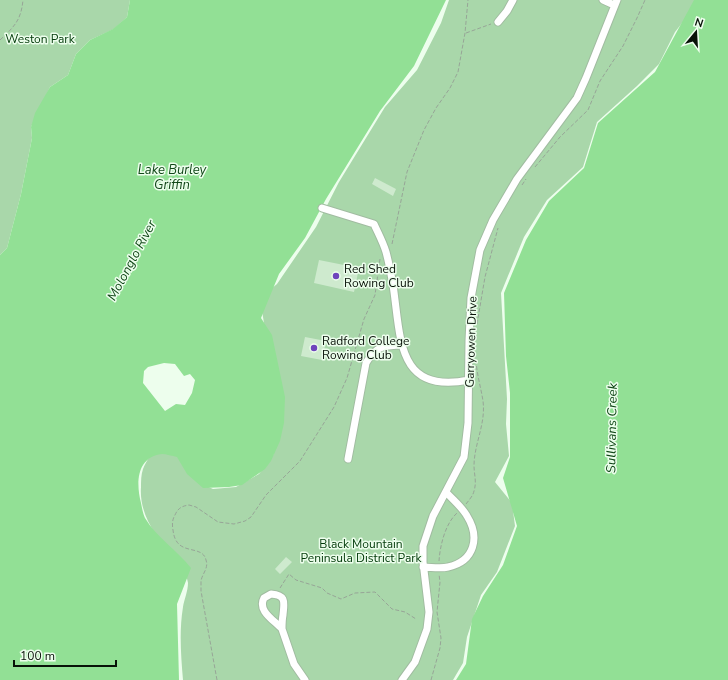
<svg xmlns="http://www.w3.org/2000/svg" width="728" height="680" viewBox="0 0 728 680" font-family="'Nunito Sans',sans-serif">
<rect width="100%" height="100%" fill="#edfeed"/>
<!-- green -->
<path fill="#a9d7aa" d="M0,0H130L127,17L114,29L90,40L76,54L68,75L50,87L31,127L32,138L21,194L7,248L0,255Z
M449,0H700L675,32L659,64L637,86L597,122L583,167L547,200L524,237L501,293L507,399L506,424L509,456L495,482L512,503L515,526L497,572L481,595L467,637L463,663L453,680H183C181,656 179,631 183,607C184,600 188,591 188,583C187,574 178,564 173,557C156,536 139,515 141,487C141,481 141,475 143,469C152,449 155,451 176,451L198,482L213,489L236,487L259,474L274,454L265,329L262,311L271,289L277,284L316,227L339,182L385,107L417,70L441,23Z"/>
<!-- water -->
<path fill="#92e095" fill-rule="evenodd" d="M130,0H446L414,66L380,111L326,199L305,238L279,274L261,318L272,335L285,397L284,423L280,441L271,461L265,469L242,485L229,487L203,488L187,474L177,457C172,456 166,454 162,454C136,457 136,484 141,503C142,508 143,514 145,518C157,538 177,550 191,568L177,604L179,680H0V255L7,248L21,194L32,138L31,127L35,113L50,87L68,75L76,54L90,40L113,29L127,17ZM164,363L175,364L184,376L190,374L195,380L192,393L185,405L176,404L165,411L143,383L144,371L148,367Z
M694,0H728V680H456L466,664L472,619L483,596L503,565L517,526L503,478L510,457V393L506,356L504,293L526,240L549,201L584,168L598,123L655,72Z"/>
<!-- building -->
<path fill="#ceeace" d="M375,178L396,189L393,196L372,184Z
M319,260L359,268L354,292L314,283Z
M305,337L326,341L322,360L301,356Z
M286,557L292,562L280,574L275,569Z"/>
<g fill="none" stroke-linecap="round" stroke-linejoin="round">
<!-- minor casing -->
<g stroke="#a1bca1" stroke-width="9">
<path id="minor" d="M603,0L614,5
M498,22L507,11L513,0
M322,208L374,224C378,233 383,242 386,252C389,263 391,274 393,285C401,337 396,395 469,380
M348,459L366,363C376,346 383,346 401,345
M423,567C431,567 440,569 448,567C475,561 480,537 467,516C462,507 453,500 446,492
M271,594C287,595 284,603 283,615C282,620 282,624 282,629C274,620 257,611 264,598Z
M282,629L294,664L305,680
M402,680L415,662L427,629L429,612L423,562V546L433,516L464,457L468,423L469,341L471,298L480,250L493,220L517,179L577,98L586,78L617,0"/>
</g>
<!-- path -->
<path stroke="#97a597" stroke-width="1" stroke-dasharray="4 2" stroke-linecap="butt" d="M466,33L491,24
M0,40C15,26 21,20 23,0
M535,167L560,137L588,110L600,81L623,46L637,18L645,0
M522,185L526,179
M392,244L407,172L424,130L436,108L450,88L458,72L465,33L468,0
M477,324L485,277L498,228
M466,504C469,500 473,496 474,491C477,482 474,474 474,466C474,444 486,424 483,401C481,388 477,375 476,361
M439,561C440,546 445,524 457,513
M280,588L289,574L296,580L322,588L327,593L341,599L355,593L375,592L392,609L405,612L416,619
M217,680L201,591C201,588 201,584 201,581C202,574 209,568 206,560C202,543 176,558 173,530C172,525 172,520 175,515C178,508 182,506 189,505L196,507L218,522L234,524L245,521L251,517L266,495L300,461L334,407L347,378L364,319L375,295L380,259
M431,680L440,648L441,638L437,612L440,582L439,574"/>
<!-- minor -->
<use href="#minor" stroke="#fff" stroke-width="7"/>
</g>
<!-- markers -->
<g fill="#6e44bc" stroke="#edfeed" stroke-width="1.5">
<circle cx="336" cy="276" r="4"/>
<circle cx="314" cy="348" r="4"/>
</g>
<g text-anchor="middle" stroke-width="3" stroke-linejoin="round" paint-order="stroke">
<!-- park labels -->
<g font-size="12" fill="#003908" stroke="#edfeed">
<text x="40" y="43">Weston Park</text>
<text x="361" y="548">Black Mountain<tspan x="361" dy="14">Peninsula District Park</tspan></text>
</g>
<!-- poi labels -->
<g font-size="12" fill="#081208" stroke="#edfeed" text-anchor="start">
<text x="344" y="273">Red Shed<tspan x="344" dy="14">Rowing Club</tspan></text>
<text x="322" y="345">Radford College<tspan x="322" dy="14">Rowing Club</tspan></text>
</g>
<!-- street labels -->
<g font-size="12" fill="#081208" stroke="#edfeed">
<text transform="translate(471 342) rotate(-88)" y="4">Garryowen Drive</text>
</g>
<!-- water labels -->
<g font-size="13" font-style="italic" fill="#104717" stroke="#edfeed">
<text x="172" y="174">Lake Burley<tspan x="172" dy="15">Griffin</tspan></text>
<text transform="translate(131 260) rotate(-62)" y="5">Molonglo River</text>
<text transform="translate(611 428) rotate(-89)" y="5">Sullivans Creek</text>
</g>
</g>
<!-- north arrow -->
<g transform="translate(696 32) rotate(18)" stroke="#edfeed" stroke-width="3" paint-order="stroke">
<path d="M0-3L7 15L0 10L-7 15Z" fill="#081208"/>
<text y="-6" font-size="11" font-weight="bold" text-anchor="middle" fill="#081208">N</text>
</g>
<!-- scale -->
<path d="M14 660v6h102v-6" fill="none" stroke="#081208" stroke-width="2"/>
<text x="20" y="660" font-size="12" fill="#081208" stroke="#edfeed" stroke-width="3" paint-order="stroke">100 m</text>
</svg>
